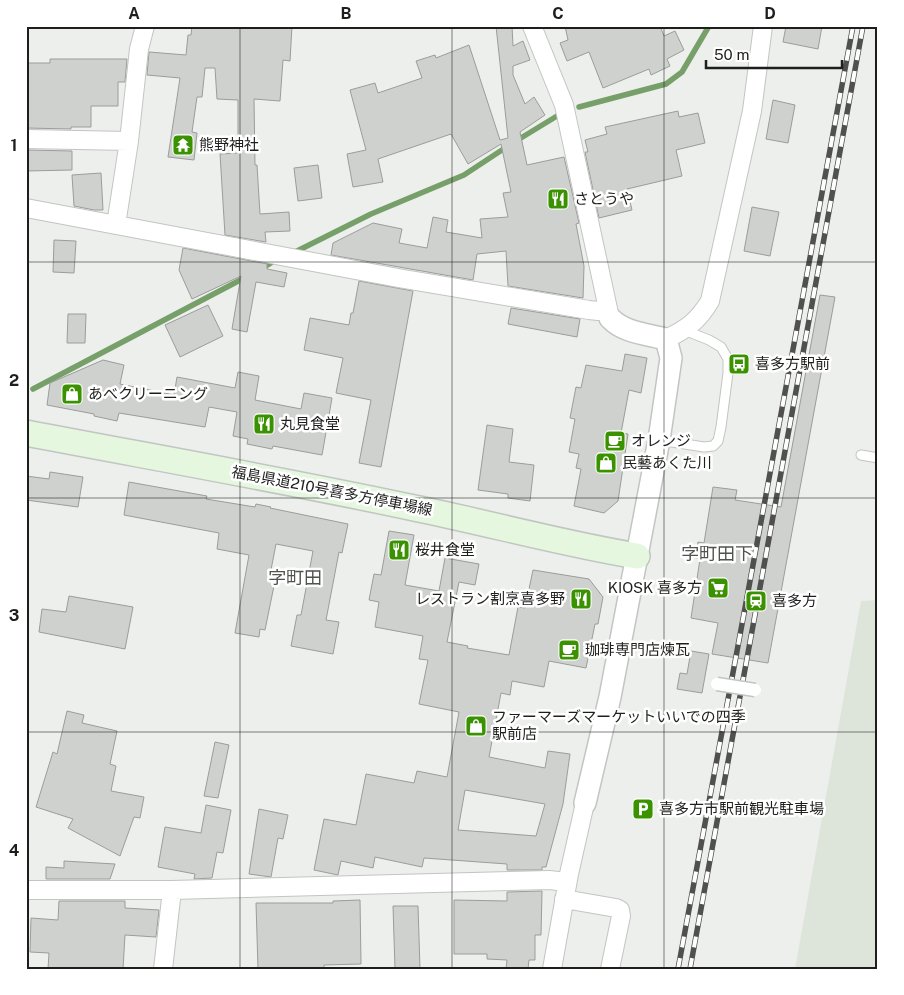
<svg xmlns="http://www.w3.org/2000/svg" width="904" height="995" viewBox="0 0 904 995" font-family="'Public Sans','Noto Sans JP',sans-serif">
<rect width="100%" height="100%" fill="#ecefeb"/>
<!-- built -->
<path fill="#dde5db" d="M878,600V969H795L861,601Z"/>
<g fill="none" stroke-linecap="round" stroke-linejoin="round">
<!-- stream -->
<path stroke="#779f69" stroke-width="5.5" d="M579,107L666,84L682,72L709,26
M516,141L557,116
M293,253L371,214L464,175L508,146
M261,269L271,263
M33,389L246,277"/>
</g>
<!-- building -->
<path fill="#cfd1ce" stroke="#9b9d9a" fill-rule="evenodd" d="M192,26H292L290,61L283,60L280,101L254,99L255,165H257L260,214L289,212L290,231L265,232L266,242L225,235L220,154L238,153V100L217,99L215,68H205L202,97H197L192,132L197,133L194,160L168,157L180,78L147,75L149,52L186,55L188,35H191Z
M496,26H512L513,46L523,41L530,60L513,66V75L525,104L534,97L545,115L520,132L527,165L564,157L579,223L576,224L584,266L583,298L508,286L506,251L477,254L473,280L331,255L333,243L373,223L402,229L399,243L427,248L433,217L448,220L446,232L482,238L480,219L508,217L503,193L511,192L501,144L468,164L451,134L378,159L383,182L353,187L347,154L366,150L350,90L375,83L378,93L422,78L416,61L435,55L436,58L469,45L500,140L508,138Z
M565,26H660L664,36L675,31L684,50L667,59L670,66L651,75L649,69L603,88L589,52L567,61L560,43L568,40Z
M786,26H822L818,49L783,42Z
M50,59H127L125,82H118V106H91V127H71V129L26,128V63H50Z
M773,100L795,105L788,143L766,139Z
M678,111L679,117L698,113L705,143L676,150L682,176L627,189L632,210L599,218L585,152H588L585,140L607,134L605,127Z
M26,150L72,151V170L26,171Z
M318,165L322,198L298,201L294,168Z
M101,173L103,210H94L74,206L72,175Z
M752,207L779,212L770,256L744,251Z
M54,240L76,241L74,273L53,272Z
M183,248L267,264V269L287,273L284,287L256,282L247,332L232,329L241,276L192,299L179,270Z
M359,281L413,291L381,467L359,463L371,400L336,393L343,358L304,350L310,318L349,325L351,313H353Z
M820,295L835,297L768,663L712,654L718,623L691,618L700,559L695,558L698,542L704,543L713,487L737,490L735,500L781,507Z
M208,305L223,336L180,357L165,325Z
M511,308L580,319L577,337L508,324Z
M68,314H86L85,343H67Z
M625,354L647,358L641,393L629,390L621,433L628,434L618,501L604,513L574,506L581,469L576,468L579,454L569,452L575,419L570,418L576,387L581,388L586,365L622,371Z
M103,360L124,365L120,384L174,395L177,377L235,388L238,372L259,376L255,400L301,409L304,393L332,398L322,455L273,446L272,449L247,444L248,439L233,436L237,412L209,407L205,427L119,413L117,421L94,416V414L47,405L50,383Z
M487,425L513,429L509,462L534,465L530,501L508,498V494L478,490Z
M50,472L83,477L78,507L26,500V476L49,479Z
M129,482L207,496L206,499L255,507L256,504L271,507L270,508L348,524L342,553L339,552L326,620L339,622L333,654L291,646L297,615H301L313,551L276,544L270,575L276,576L265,630L260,629L259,637L235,633L249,555L217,549L219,533L124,515Z
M389,531L414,535L405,585L439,591L445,558L479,564L475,585L459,582L447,642L468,646L467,648L509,655L518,607L525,608L533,570L589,579L603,597L598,624H595L586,668L549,661L544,687L512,681L510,695L501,693L489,757L545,768L548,751L570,754L563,804L546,867H542V870H507V864L424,858L422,867L375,857L373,868L341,861L338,875L314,870L324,819L356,825L366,774L414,783L417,771L447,777L459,712L419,704L428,660L419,659L423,636L375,627L379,602L369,600L374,574L381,575ZM465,790L545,804L536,836L458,830Z
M69,596L133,607L125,649L39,632L42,609L66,612Z
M691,651L709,654L702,693L677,689L680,673L687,674Z
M67,711L84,715L82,723L117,731L110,764L116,766L111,791L144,797L140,818L134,817L120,856L68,828L73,819L36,807L53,752L57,754Z
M215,742L229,745L218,798L204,796Z
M206,805L231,810L223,853L217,852L212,878L194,879L195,874L158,867L165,827L201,833Z
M259,809L288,815L283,839L278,838L271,877L249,874Z
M64,861L115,864L110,879H46V867L64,868Z
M542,891L541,935H535V960H529L528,969H506L507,960L487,959V954H454V900L507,901V892Z
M360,900L361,964L324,965V969H258L256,903H333V901Z
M59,901H125V908L159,910L156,937L125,935L123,969H48L49,953L30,952L31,918L58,920Z
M393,906H418L420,969H395Z"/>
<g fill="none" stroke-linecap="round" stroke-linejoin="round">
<!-- service casing -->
<g stroke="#c2c5c2" stroke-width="11">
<path id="service" d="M659,440L704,447L713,446L718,441L721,427L728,373V359L721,347L709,340L684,330
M861,455L878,458"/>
</g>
<!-- minor casing -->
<g stroke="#c2c5c2" stroke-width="20">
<path id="minor" d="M532,26L564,105L610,318
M26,139L129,141
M26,208L398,278L589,310L608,312
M116,225L129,141L139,49L145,26
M666,339C687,329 698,321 710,301L752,111L763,26
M26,890H172L549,880L567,882
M564,899L616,908L620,910L621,916L610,969
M163,969L172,890
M552,969L569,874L585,803"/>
</g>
<!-- tertiary casing -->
<g stroke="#c2c5c2" stroke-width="24">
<path id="tertiary" d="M585,803L610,697L659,440L671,358L666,339C647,334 624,333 610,318"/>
</g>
<!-- secondary casing -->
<g stroke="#c2c5c2" stroke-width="28">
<path id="secondary" d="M26,433C157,458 289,481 419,509C492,524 564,544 637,556"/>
</g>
<!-- service -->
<use href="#service" stroke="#fff" stroke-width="9"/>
<!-- minor -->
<use href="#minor" stroke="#fff" stroke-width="18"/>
<!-- tertiary -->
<use href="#tertiary" stroke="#fff" stroke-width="21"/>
<!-- secondary -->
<use href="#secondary" stroke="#e5f7df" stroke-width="25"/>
<!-- rail casing -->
<g stroke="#50514f" stroke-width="5.5">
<path id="rail" d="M678,969L853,26
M690,969L863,26"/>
</g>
<!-- rail -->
<use href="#rail" stroke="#fff" stroke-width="4" stroke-dasharray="11" stroke-linecap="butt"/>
<!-- pedestrian-bridge casing -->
<g stroke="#c2c5c2" stroke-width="15" stroke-linecap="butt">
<path id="pedestrian-bridge" d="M717,684L755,690"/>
</g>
<!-- pedestrian-bridge -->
<use href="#pedestrian-bridge" stroke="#fff" stroke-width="12"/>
</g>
<!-- grid -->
<path fill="none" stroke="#1e1f1d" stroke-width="1" stroke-opacity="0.55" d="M240,26V969M452,26V969M664,26V969M26,262H878M26,498H878M26,732H878"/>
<!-- icons -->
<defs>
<g id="temple-square" transform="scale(1.125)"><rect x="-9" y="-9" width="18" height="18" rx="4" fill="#3b9200" stroke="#fff"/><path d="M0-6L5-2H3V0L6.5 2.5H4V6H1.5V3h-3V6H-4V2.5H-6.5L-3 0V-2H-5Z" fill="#fff"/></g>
<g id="restaurant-square" transform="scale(1.125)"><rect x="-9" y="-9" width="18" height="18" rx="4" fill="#3b9200" stroke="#fff"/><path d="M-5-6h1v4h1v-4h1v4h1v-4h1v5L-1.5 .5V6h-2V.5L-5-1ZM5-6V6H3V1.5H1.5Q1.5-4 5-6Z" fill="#fff"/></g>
<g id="bus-square" transform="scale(1.125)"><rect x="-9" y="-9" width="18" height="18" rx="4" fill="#3b9200" stroke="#fff"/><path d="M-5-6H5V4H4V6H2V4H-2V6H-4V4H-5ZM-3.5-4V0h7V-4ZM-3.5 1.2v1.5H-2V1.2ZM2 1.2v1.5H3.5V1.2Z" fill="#fff"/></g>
<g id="shop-square" transform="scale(1.125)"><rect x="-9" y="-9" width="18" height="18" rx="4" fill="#3b9200" stroke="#fff"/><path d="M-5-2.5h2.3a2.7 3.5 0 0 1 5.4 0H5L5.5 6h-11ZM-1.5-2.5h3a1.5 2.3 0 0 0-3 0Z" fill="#fff"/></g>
<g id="cafe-square" transform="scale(1.125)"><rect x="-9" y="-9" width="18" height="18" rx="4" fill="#3b9200" stroke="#fff"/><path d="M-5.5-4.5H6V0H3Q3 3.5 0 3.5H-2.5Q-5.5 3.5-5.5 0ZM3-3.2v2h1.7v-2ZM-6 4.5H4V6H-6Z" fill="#fff"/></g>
<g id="supermarket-square" transform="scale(1.125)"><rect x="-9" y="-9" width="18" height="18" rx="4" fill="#3b9200" stroke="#fff"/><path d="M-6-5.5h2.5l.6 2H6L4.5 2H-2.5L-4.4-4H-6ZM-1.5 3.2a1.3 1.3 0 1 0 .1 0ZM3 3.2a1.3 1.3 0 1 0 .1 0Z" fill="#fff"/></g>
<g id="station-square" transform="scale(1.125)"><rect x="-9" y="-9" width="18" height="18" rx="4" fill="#3b9200" stroke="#fff"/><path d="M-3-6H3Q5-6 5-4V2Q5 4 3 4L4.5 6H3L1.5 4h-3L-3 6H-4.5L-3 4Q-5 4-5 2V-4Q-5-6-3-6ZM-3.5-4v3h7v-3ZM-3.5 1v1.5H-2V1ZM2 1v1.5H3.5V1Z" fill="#fff"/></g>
<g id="parking-square" transform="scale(1.125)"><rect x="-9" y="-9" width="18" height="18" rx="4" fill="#3b9200" stroke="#fff"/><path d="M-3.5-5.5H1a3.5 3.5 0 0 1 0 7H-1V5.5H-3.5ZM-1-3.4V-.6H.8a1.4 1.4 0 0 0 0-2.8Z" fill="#fff"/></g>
</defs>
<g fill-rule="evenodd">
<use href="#temple-square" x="183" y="145"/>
<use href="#restaurant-square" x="558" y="199"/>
<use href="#bus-square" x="739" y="364"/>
<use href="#shop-square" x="72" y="394"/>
<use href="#restaurant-square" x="264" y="424"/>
<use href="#cafe-square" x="615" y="441"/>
<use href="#shop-square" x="606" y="463"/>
<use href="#restaurant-square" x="399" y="550"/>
<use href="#supermarket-square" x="718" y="588"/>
<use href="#restaurant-square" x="581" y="599"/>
<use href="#station-square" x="756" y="601"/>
<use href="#cafe-square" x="569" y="650"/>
<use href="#shop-square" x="476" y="726"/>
<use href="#parking-square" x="643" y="809"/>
</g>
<g text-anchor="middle" stroke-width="5" stroke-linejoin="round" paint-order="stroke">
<!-- poi labels -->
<g font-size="15" fill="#1e1f1d" stroke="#fff" text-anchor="start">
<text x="199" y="150">熊野神社</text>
<text x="574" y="204">さとうや</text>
<text x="755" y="369">喜多方駅前</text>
<text x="88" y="399">あべクリーニング</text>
<text x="280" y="429">丸見食堂</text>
<text x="631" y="446">オレンジ</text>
<text x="622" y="468">民藝あくた川</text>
<text x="415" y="555">桜井食堂</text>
<text x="702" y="593" text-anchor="end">KIOSK 喜多方</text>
<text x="565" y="604" text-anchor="end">レストラン割烹喜多野</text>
<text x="772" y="606">喜多方</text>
<text x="585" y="655">珈琲専門店煉瓦</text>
<text x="492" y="722">ファーマーズマーケットいいでの四季<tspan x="492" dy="17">駅前店</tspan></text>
<text x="659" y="814">喜多方市駅前観光駐車場</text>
</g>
<!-- street labels -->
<g font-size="15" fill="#1e1f1d" stroke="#fff">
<text transform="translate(332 491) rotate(11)" y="5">福島県道210号喜多方停車場線</text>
</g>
<!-- quarter labels -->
<g font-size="18" fill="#515350" stroke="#fff">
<text x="717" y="560">字町田下</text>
<text x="295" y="584">字町田</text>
</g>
</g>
<!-- border -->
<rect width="904" height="995" fill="none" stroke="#ffffff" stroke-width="55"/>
<!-- scale -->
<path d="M706 60v8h136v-8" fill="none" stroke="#1e1f1d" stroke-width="2.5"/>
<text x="714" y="60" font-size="15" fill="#1e1f1d" stroke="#ffffff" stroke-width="4" paint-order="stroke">50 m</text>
<rect x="28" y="28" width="848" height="940" fill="none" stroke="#1e1f1d" stroke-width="2"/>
<g font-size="16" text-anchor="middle" font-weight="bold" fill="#1e1f1d">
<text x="134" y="19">A</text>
<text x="346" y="19">B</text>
<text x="558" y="19">C</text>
<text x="770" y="19">D</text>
<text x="14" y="151">1</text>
<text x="14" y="386">2</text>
<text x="14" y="621">3</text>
<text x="14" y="856">4</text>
</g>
</svg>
